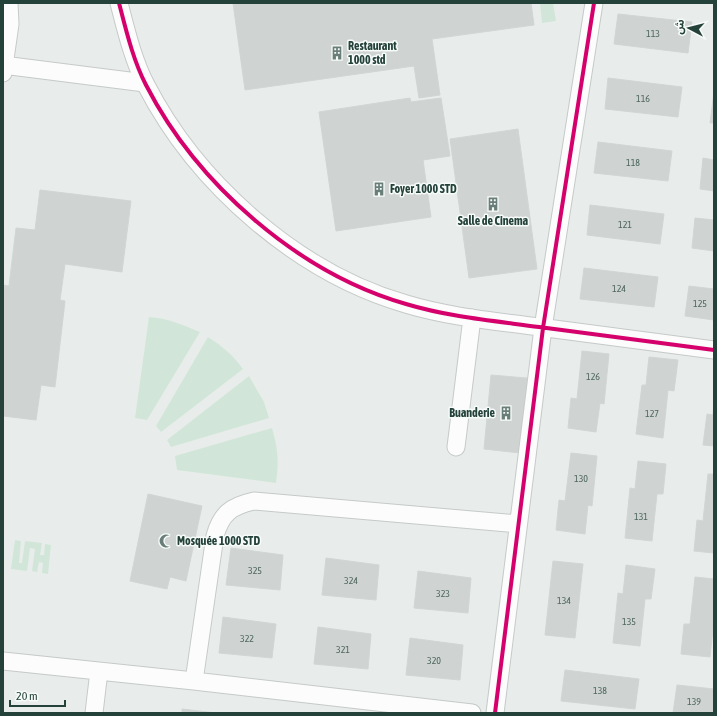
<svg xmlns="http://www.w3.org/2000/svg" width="717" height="716" viewBox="0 0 717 716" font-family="'Asap Condensed','Noto Sans Arabic',sans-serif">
<rect width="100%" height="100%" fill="#e8edeb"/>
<!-- green -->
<path fill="#d1e6d8" d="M540,3H553L556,21L542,23Z
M149,317C167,318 183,325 200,332L147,420L135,418Z
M208,337C222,346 233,355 243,369L161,432L156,426Z
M249,376L264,402L269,418L171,447L167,440Z
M272,428C278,449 279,461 276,483L177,470L175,456Z
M15,540L21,541L19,563H22L25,541L42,543L40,555H44L45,544L51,545L48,574L42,573L43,563L39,562L37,572L32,571L35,549L30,548L27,571L11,569Z"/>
<!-- building -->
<path fill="#cfd4d2" stroke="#d1d6d4" d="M233,3H531L534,25L432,39L440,95L419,98L414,66L245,90Z
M618,14L692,22L688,53L614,44Z
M608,78L682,87L678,117L605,109Z
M714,92V123H710Z
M410,98L411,102L441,98L450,156L423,160L431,217L336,231L319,112Z
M518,129L537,269L469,278L450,139Z
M598,142L672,151L668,181L594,173Z
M703,158L714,160V191L700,189Z
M40,190L131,201L122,272L65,264L60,300L65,301L55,387L41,385L36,420L3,416V285L9,286L16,228L35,230Z
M590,205L664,214L660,244L587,235Z
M695,218L714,220V251L692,248Z
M584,268L658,277L654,307L580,299Z
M689,286L714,289V320L685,316Z
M582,351L609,354L604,404L600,403L596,432L568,428L571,398L577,399Z
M649,357L678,360L674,391L668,390L663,438L636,434L642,385H646Z
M491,375L527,378L520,453L484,449Z
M714,402V446L703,445L707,414L713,415Z
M571,453L597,456L592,506L588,505L585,534L556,530L559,500L565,501Z
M638,461L666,464L663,494H657L652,541L625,538L630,488L635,489Z
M708,474H714V553L694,551L697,520L703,521Z
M148,494L202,506L186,581L170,577L167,589L130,581Z
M231,548L283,555L280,590L226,585Z
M326,558L379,565L376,600L322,595Z
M553,561L583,564L575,638L545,635Z
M626,565L655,569L651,599H645L640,646L613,643L618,593L623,594Z
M418,571L471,578L468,613L414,608Z
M695,577L714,579V629H713L710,657L681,654L684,624H690Z
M223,617L276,624L272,658L219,653Z
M318,627L371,634L368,669L314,664Z
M410,638L463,645L460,680L406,675Z
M565,670L639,679L635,709L561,701Z
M677,685L714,689V713H673Z
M182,709L216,713H182Z"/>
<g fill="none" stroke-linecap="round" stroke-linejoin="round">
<!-- minor casing -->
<g stroke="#c5cac8" stroke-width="19">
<path id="minor" d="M119,3C126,30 133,60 146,85C197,184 298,273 406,304C449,317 495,321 539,327C597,335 656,342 714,350
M3,65L145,83
M3,73L10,24L9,3
M456,447L472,318
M3,661L194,681L472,713
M194,681L215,536C221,514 231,506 254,501L518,524
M94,713L99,671
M495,713L543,328L594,3"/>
</g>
<!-- minor -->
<use href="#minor" stroke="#fcfcfc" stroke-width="17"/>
<!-- cycleway casing -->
<g stroke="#f7fbf9" stroke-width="6">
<path id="cycleway" d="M119,3C126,30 133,60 146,85C197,184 298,273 406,304C449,317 495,321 539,327C597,335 656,342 714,350
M495,713L543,328L594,3"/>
</g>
<!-- cycleway -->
<use href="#cycleway" stroke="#d6006c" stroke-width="4"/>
</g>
<!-- icons -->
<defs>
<g id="building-bare" transform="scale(1.08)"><path d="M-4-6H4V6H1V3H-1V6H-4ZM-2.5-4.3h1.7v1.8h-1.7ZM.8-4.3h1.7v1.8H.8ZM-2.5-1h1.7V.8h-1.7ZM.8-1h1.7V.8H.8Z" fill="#697e78" stroke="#f7fbf9" stroke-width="2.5" paint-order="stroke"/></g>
<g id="mosque-bare" transform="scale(1.08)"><path d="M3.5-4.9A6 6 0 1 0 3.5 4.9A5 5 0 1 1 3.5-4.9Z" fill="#697e78" stroke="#f7fbf9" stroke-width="2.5" paint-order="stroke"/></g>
</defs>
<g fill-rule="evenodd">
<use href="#building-bare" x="337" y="53"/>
<use href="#building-bare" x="379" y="189"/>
<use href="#building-bare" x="493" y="204"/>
<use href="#building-bare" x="506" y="413"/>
<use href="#mosque-bare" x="166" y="541"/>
</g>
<g text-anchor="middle" stroke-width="3" stroke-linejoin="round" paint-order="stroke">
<!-- number labels -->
<g font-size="10" fill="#506761">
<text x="653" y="37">113</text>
<text x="643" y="102">116</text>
<text x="633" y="166">118</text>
<text x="625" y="228">121</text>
<text x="619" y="292">124</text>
<text x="700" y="307">125</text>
<text x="593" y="380">126</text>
<text x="652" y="417">127</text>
<text x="581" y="482">130</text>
<text x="641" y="520">131</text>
<text x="255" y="574">325</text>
<text x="351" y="584">324</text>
<text x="443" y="597">323</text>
<text x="564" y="604">134</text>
<text x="629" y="625">135</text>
<text x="247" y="642">322</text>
<text x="343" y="653">321</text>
<text x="434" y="664">320</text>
<text x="600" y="694">138</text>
<text x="694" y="705">139</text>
</g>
<!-- poi labels -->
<g font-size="12" font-weight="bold" fill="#24423a" stroke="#f7fbf9" text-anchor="start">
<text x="348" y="50">Restaurant<tspan x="348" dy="14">1000 std</tspan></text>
<text x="390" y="193">Foyer 1000 STD</text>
<text x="493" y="225" text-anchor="middle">Salle de Cinema</text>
<text x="495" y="417" text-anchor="end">Buanderie</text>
<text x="177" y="545">Mosquée 1000 STD</text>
</g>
</g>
<!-- border -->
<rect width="717" height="716" fill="none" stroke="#24423a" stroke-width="8"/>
<!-- north arrow -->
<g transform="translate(689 28) rotate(277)" stroke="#f7fbf9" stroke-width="3" paint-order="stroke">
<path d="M0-3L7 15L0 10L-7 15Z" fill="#24423a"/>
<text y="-6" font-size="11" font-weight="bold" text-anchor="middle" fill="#24423a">ش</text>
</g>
<!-- scale -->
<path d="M10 700v6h55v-6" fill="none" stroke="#24423a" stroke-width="2"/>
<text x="16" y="700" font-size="12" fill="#24423a" stroke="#f7fbf9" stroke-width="3" paint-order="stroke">20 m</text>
</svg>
